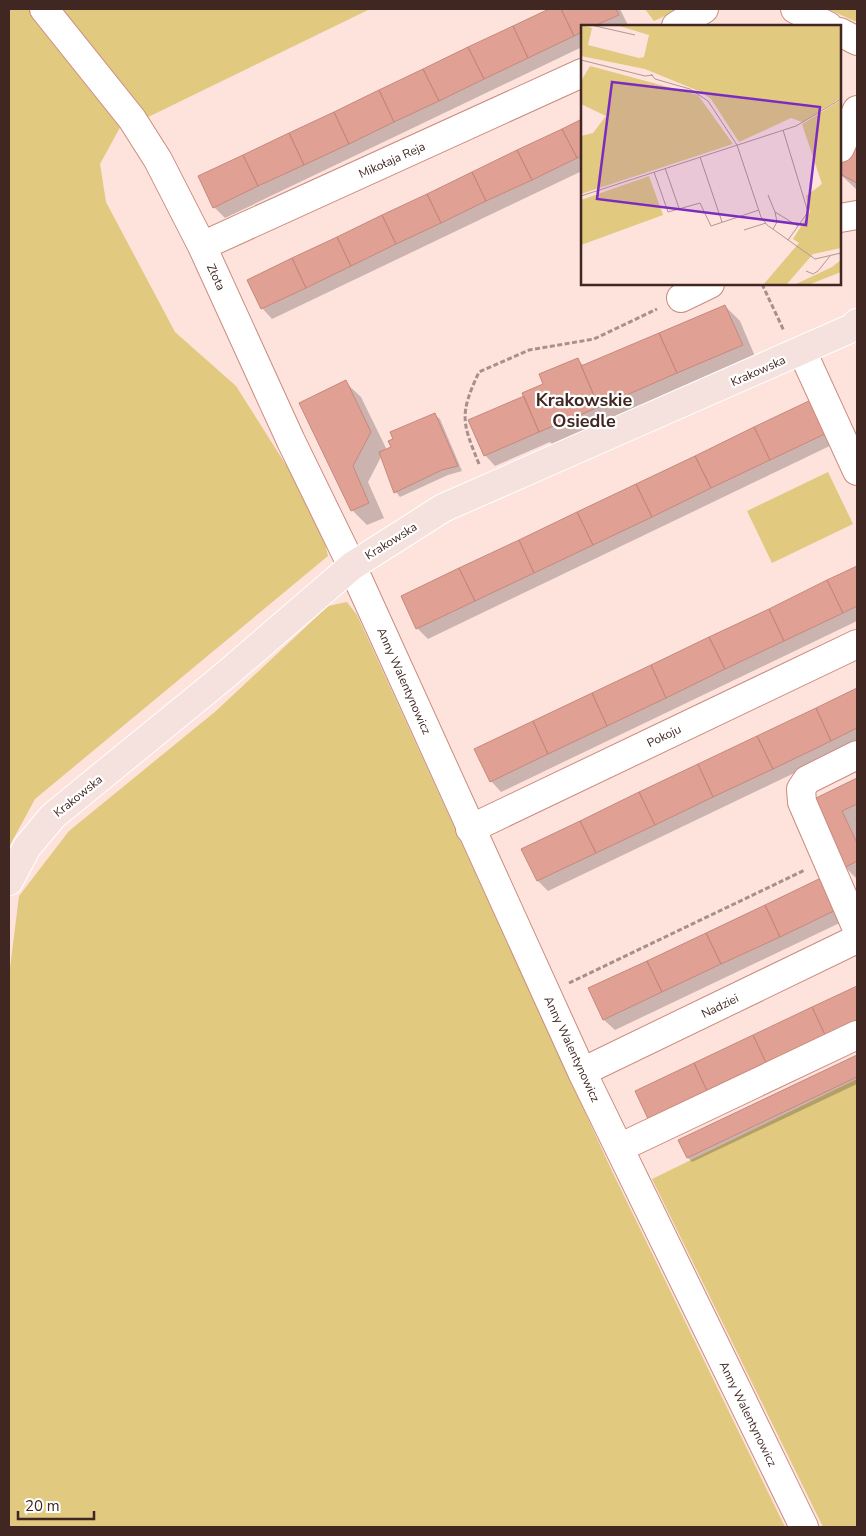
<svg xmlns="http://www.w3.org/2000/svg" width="866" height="1536" viewBox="0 0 866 1536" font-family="'Nunito Sans',sans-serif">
<rect width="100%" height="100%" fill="#fee2dc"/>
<!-- green -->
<path fill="#e1c980" d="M9,9H33L123,122L100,164L106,202L175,332L236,386L319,517L328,556L35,799L9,847Z
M56,9H370L142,120Z
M645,9H680L654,21Z
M827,9H857V22Z
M828,472L853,524L772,563L747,511Z
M347,602L357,615L611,1169L785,1527H9V976L19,896L69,831L216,711L328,606Z
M857,1079V1527H823L652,1179Z"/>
<!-- shadow -->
<path fill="#0003" d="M552,9H620L628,25L582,26V47L225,218L214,207L200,177Z
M582,121V171L272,319L262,308L249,280Z
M857,134V190L840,174V169Z
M725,306L740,321L757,361L555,447L550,442L495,466L485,455L525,396L545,385L577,359L584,366Z
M345,382L361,397L386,448L384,452L393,448L435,415L440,419L462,471L448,475L400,497L396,492L381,457L368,482L384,518L367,525L352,510Z
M823,411L838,442L428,639L417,628Z
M857,568V621L501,792L491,781L476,750Z
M857,690V743L548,891L538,881L523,849Z
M857,780L856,827L857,879L845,867L814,800Z
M823,879L848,919L615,1030L604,1020L590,989Z
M857,1056V1084L692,1162L688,1158L679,1141Z"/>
<!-- building -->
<path fill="#e0a093" stroke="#c6887c" d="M549,9H561L574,36L528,58L513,26Z
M561,9H616L619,15L594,26H582V32L574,36Z
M513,26L528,58L484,79L468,47Z
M468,47L484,79L439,101L423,69Z
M423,69L439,101L394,122L379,90Z
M379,90L394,122L349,144L334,112Z
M334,112L349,144L304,165L289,133Z
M582,119V156L577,158L562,129Z
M562,129L577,158L532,180L517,150Z
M857,131V183L840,174V166Z
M289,133L304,165L258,186L243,155Z
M517,150L532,180L486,201L472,172Z
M243,155L258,186L213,208L198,176Z
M472,172L486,201L441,223L427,194Z
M427,194L441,223L396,244L382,215Z
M382,215L396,244L351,266L337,237Z
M337,237L351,266L306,288L292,258Z
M292,258L306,288L261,309L247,280Z
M725,305L743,345L677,373L659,333Z
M659,333L677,373L599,407L581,366Z
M578,358L599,407L539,432L522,393L543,384L539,374Z
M346,380L371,432L353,466L369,503L351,511L299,403Z
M524,396L539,432L484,456L468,420Z
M813,399L829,432L770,460L754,427Z
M435,413L458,466L442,470L394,493L379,452L391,447L388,441L393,439L390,432Z
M754,427L770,460L711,488L695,456Z
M695,456L711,488L652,517L636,484Z
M636,484L652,517L593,545L577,512Z
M577,512L593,545L534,573L519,540Z
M519,540L534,573L475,601L459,568Z
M857,566V606L843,613L827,580Z
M459,568L475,601L416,629L401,596Z
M827,580L843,613L784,641L769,609Z
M769,609L784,641L725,669L709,637Z
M709,637L725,669L666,698L651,665Z
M651,665L666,698L607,726L592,693Z
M857,688V728L831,741L816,708Z
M592,693L607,726L548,754L533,721Z
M816,708L831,741L773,769L757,736Z
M533,721L548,754L490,782L474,749Z
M757,736L773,769L713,797L698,764Z
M698,764L713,797L655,825L639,792Z
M857,778V804L842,811L857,843V861L844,868L812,800Z
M639,792L655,825L596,853L580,821Z
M580,821L596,853L537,881L521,849Z
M823,877L838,909L780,937L765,905Z
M765,905L780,937L721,964L706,933Z
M706,933L721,964L662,992L647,961Z
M647,961L662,992L603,1020L588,988Z
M857,986V1025L827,1039L812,1007Z
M812,1007L827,1039L768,1067L753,1035Z
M753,1035L768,1067L709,1095L694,1063Z
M857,1055V1077L687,1158L678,1140Z
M694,1063L709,1095L650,1123L635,1091Z"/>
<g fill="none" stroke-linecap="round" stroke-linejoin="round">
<!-- minor casing -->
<g stroke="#ca8c7f" stroke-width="30">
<path id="minor" d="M44,9L132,119L158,160L202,246L291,441L352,566L582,1072L804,1527
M795,9L828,26
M676,26L704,9
M840,32L857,41
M840,148L857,110
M840,218L857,215
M202,246L582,73
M681,298L710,284
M802,351L857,471
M857,755L807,780L801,789L802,802L857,929
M470,829L857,644
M582,1072L857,939
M619,1148L857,1035"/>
</g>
<!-- major casing -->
<g stroke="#fff" stroke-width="30">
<path id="major" d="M9,881L27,847L53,816L222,678L352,566L443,508L852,328L857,323"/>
</g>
<!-- path -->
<path stroke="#a98f89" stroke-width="3" stroke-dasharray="5 2.5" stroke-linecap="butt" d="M762,284L784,331
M479,464C462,422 459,415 479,372L529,350L594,339L657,309
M569,983L805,870"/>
<!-- minor -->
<use href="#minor" stroke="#fff" stroke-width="28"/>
<!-- major -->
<use href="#major" stroke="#f5e2df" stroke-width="28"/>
</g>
<g text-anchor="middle" stroke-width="4.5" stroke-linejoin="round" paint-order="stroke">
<!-- street labels -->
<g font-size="12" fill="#402722" stroke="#fff">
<text transform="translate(392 160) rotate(-24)" y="4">Mikołaja Reja</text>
<text transform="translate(216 277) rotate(65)" y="4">Złota</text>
<text transform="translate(758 371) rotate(-24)" y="4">Krakowska</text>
<text transform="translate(391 541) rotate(-32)" y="4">Krakowska</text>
<text transform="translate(404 681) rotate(66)" y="4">Anny Walentynowicz</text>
<text transform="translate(664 736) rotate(-26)" y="4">Pokoju</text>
<text transform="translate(78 796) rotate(-39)" y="4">Krakowska</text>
<text transform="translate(720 1006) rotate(-26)" y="4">Nadziei</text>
<text transform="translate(572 1049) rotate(65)" y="4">Anny Walentynowicz</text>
<text transform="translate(748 1414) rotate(64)" y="4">Anny Walentynowicz</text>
</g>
<!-- district labels -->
<g font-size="18" font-weight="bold" fill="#402722" stroke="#fff">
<text x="584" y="406">Krakowskie<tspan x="584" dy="21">Osiedle</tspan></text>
</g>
</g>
<!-- overview -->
<g transform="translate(581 25)">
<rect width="260" height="260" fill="#fee2dc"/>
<path d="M0,0L11,3L7,20L58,33L63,32L68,10L35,0H260V73L221,97L210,93L158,117L130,74L120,67L64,44L0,31ZM9,41L117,70L152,119L0,169V111L12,108L25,91L0,79V56ZM260,75V223L232,229L205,260H182L218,218L212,214L229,187L225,171L241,159L221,99ZM68,151L82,190L0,220V175ZM260,235V247L227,260H213L251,242Z" fill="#e1c980"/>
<path fill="none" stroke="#b29792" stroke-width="1" d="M10,0L54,10M0,35L64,51L72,50M70,49L74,54L109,64L127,76L156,120L180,192L186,200L234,234L260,228M202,105L227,187L207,215M119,132L141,197M84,143L98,183M73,147L87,187L119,178L130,201L178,185M187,170L194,187L217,201M0,171L215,101L260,74M192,204L196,197L194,187M163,205L185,198M225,246L232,249L237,246L249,231"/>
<path fill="#7b2cbf" fill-opacity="0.15" stroke="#7b2cbf" stroke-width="2.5" d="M31,57L239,82L225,200L16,174Z"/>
<rect width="260" height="260" fill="none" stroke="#402722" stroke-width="2.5"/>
</g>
<!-- border -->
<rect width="866" height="1536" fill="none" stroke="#402722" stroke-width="20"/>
<!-- scale -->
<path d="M18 1511v8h76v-8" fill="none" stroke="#402722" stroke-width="2.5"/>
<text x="25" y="1511" font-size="15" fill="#402722" stroke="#ffffff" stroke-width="4" paint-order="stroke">20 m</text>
</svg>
